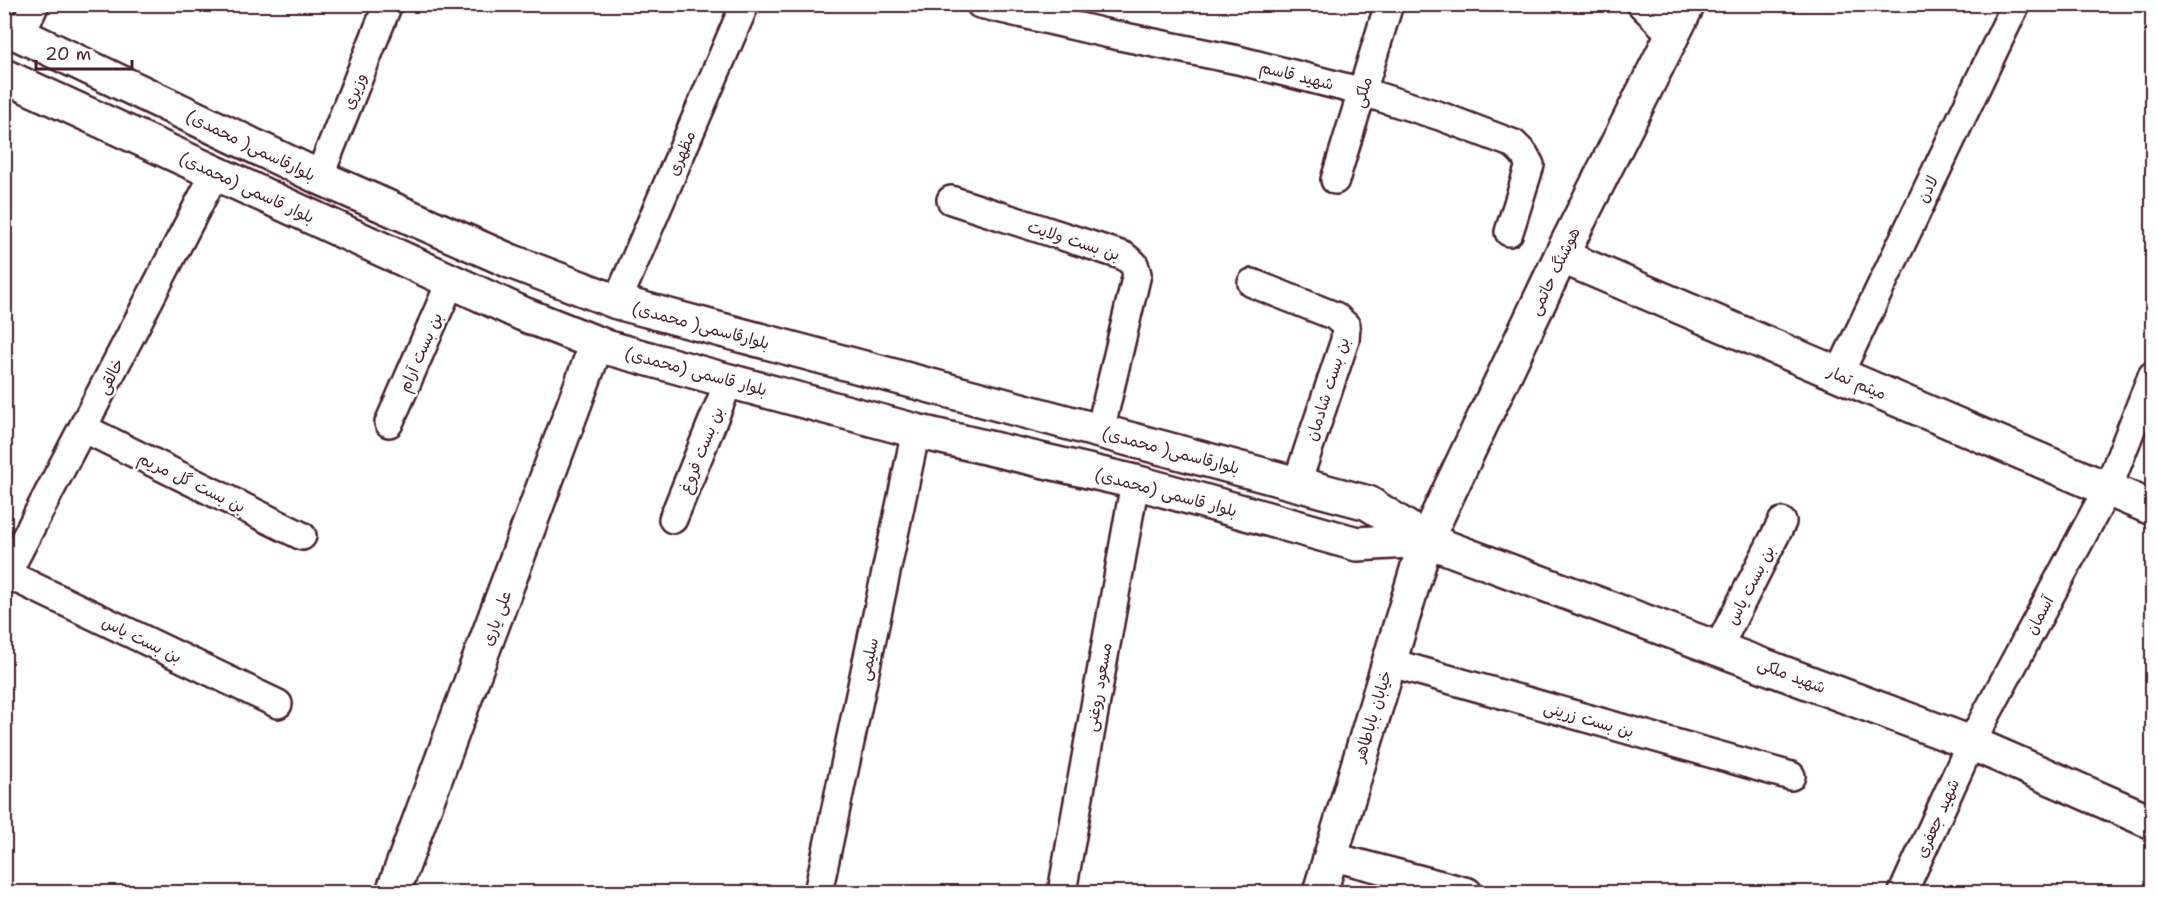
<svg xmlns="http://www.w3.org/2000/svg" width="2157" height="897" viewBox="0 0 2157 897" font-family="'Shantell Sans','Playpen Sans Arabic',sans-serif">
<rect width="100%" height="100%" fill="#fff"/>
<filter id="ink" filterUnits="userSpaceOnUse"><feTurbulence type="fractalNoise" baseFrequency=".0167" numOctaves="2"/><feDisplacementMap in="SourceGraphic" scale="12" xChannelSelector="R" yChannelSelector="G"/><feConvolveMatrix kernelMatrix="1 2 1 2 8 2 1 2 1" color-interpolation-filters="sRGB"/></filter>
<g filter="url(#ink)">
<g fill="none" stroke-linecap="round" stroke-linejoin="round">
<!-- minor casing -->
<g stroke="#4a1f2b" stroke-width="32">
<path id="minor" d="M980,4L1105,33L1238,60L1363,92L1440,116L1514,144L1524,154L1530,165L1509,232
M1641,4L1673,36
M21,34L35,4
M319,177L388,4
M1335,180L1389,4
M951,200L1124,256L1134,264L1137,274L1100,431
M1252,283L1335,316L1346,326L1345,340L1297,483
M617,302L745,4
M1839,374L2016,4
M389,423L451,281
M83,428L302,536
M673,519L729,381
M7,574L278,704
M4,579L215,173
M1718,648L1782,522
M1388,662L1791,776
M1330,856L1468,892
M819,888L916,431
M1062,892L1135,482
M1903,892L1971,743L2108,488L2152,376"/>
</g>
<!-- tertiary casing -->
<g stroke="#4a1f2b" stroke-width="38">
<path id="tertiary" d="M1561,256L2152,508
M393,892L597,343"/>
</g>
<!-- secondary casing -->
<g stroke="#4a1f2b" stroke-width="38">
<path id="secondary" d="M4,27L319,177L510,261L617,302L1368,503L1426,540L1971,743L2152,822
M4,76L523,314L609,348L729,381L916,431L1135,482L1357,544L1426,540
M1320,892L1426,540L1561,256L1688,4"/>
</g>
<!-- minor -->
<use href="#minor" stroke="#fff" stroke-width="27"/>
<!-- tertiary -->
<use href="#tertiary" stroke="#fff" stroke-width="33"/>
<!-- secondary -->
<use href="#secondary" stroke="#fff" stroke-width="33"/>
</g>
</g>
<g text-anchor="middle" stroke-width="5" stroke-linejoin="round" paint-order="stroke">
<!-- street labels -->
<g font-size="16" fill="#4a1f2b" stroke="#fff">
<text transform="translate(1297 75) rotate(14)" y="6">شهید قاسم</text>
<text transform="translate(354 91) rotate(-68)" y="6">وزیری</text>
<text transform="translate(1362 92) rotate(-73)" y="6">ملکی</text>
<text transform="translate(251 145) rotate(26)" y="6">بلوارقاسمی( محمدی)</text>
<text transform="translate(681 153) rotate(-67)" y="6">مظهری</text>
<text transform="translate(247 187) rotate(25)" y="6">بلوار قاسمی (محمدی)</text>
<text transform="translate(1927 189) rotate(-64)" y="6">لادن</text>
<text transform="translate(1074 240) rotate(18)" y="6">بن بست ولایت</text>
<text transform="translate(1554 271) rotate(-64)" y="6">هوشنگ حاتمی</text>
<text transform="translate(701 325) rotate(15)" y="6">بلوارقاسمی( محمدی)</text>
<text transform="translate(420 352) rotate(-66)" y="6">بن بست آرام</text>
<text transform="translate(696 371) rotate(15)" y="6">بلوار قاسمی (محمدی)</text>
<text transform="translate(110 376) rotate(-62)" y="6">خالقی</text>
<text transform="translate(1857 382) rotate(23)" y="6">میثم تمار</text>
<text transform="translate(1327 389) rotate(-72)" y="6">بن بست شادمان</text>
<text transform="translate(701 450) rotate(-68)" y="6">بن بست فروغ</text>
<text transform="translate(1171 450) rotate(15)" y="6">بلوارقاسمی( محمدی)</text>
<text transform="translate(192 482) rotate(26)" y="6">بن بست گل مریم</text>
<text transform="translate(1166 492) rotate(15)" y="6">بلوار قاسمی (محمدی)</text>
<text transform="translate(1750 585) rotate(-63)" y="6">بن بست یاس</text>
<text transform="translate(2039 615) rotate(-62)" y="6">آسمان</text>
<text transform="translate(496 618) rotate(-70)" y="6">علی یاری</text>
<text transform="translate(142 639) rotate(26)" y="6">بن بست یاس</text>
<text transform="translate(868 659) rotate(-78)" y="6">سلیمی</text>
<text transform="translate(1792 675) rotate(21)" y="6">شهید ملکی</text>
<text transform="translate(1098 687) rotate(-80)" y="6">مسعود روغنی</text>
<text transform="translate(1372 716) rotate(-73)" y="6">خیابان باباطاهر</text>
<text transform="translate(1589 719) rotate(16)" y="6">بن بست زرینی</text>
<text transform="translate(1937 818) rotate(-66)" y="6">شهید جعفری</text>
</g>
</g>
<!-- margin -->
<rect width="2157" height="897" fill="none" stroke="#fff" stroke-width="24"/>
<rect x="12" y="12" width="2133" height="873" fill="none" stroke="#4a1f2b" stroke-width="2" filter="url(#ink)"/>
<!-- scale -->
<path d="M36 60v9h96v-9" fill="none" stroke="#4a1f2b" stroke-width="3"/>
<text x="45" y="60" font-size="18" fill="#4a1f2b" stroke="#ffffff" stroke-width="4.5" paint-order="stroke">20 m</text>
</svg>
